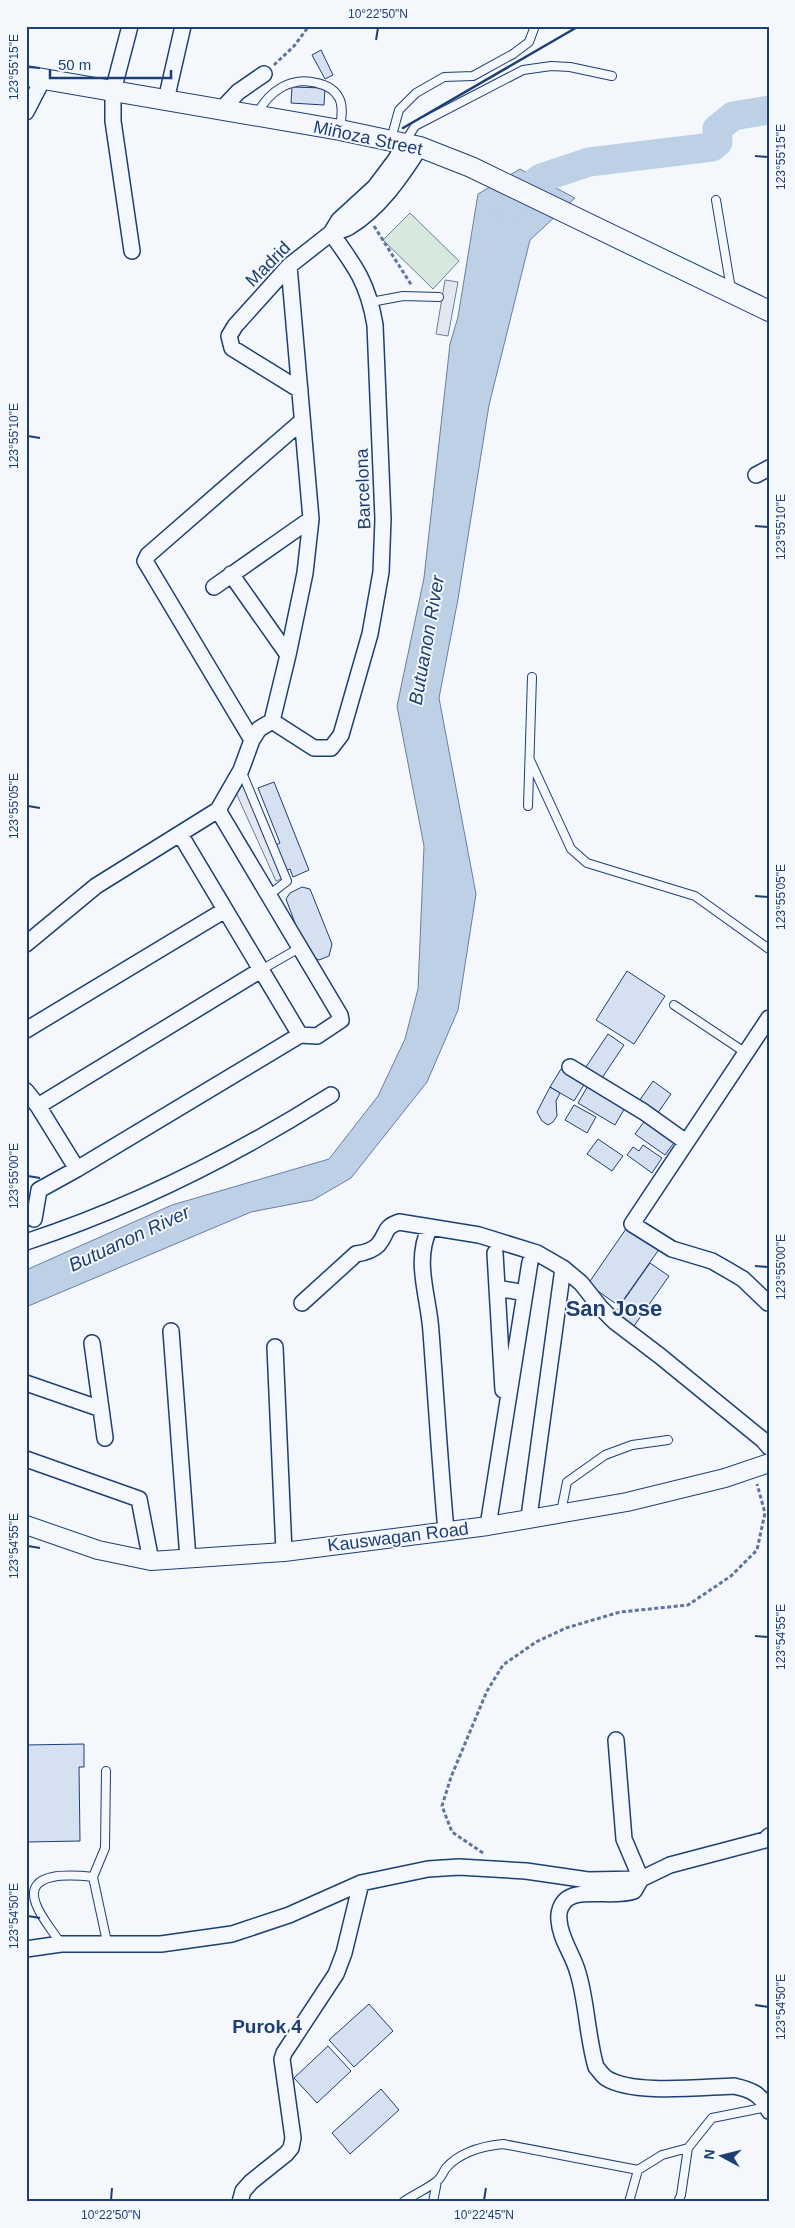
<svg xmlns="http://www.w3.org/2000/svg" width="795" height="2228" viewBox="0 0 795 2228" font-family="Helvetica,sans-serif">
<rect width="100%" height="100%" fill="#f4f7fb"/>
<!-- green -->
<path fill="#d7e8df" stroke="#687fa3" d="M410,213L459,261L433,289L383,240Z"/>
<!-- parking -->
<path fill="#e3e8f0" stroke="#687fa3" d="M445,280L458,282L448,336L436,334Z
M245,777L289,876L276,881L232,784Z"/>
<!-- water -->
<path fill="#bed0e5" stroke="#687fa3" d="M520,169L575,198L530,240L489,405L458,599L439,698L476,894L458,1010L427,1082L351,1178L313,1200L251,1212L26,1307V1270L172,1205L329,1159L378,1096L405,1039L418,989L424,846L397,706L424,578L450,344L458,317L478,194Z"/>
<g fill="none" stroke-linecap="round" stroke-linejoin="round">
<!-- river -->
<path stroke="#bed0e5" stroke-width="29" d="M508,204L541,178L589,162L712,147L718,142L717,129L733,116L769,110"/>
</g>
<!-- building -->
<path fill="#d5e0f0" stroke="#1d3f73" d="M321,50L333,75L325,79L312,55Z
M292,87L325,88L324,105L291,103Z
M274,782L309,870L293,877L290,869L280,873L270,848L280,843L258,788Z
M302,887L310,889L332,944L329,956L319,960L307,955L286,899L290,893Z
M627,971L665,996L634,1044L596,1020Z
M608,1034L624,1045L600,1081L584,1070Z
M561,1069L585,1083L574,1101L550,1087Z
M653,1081L671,1094L655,1117L637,1104Z
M589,1084L626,1106L615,1125L578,1103Z
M550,1087L560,1093L556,1101L557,1116L553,1122L548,1125L542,1121L537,1112Z
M574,1105L596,1117L587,1133L565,1120Z
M646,1119L676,1140L665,1155L635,1134Z
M598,1139L623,1156L612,1171L587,1154Z
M643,1145L662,1158L652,1173L627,1155L633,1147L639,1151Z
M628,1226L660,1248L619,1306L588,1284Z
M650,1263L669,1276L634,1326L615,1313Z
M84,1744V1767H79L80,1841L26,1842V1745Z
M369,2004L393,2031L354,2067L329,2040Z
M328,2046L351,2071L317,2103L294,2078Z
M381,2089L399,2110L350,2154L332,2133Z"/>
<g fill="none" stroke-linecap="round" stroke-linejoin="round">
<!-- service casing -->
<g stroke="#1d3f73" stroke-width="10">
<path id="service" d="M257,114C269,91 291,76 317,83C326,85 335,90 339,98C344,107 341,120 340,129
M391,139L399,110L416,93L444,77L473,76L513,54L529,42L535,26
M405,142L415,126L523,70L551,66L570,67L612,76
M716,200L731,289
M371,302L403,296L439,297
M530,760L571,849L587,863L695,896L769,949
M241,770L287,881L269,895
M528,806L532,677
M261,970L301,947
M674,1005L746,1053
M561,1512L567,1482L605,1455L632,1445L668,1440
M106,1771L105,1848L93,1877L107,1942
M61,1944C53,1931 41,1918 36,1904C23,1870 74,1875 93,1877
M403,2202C413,2195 427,2189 437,2181C441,2178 443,2172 446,2168C460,2152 483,2146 503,2144L638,2170
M433,2202L437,2181
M629,2202L638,2170L662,2155L688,2148L712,2118L767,2107
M678,2202L681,2195L688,2148"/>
</g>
<!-- minor casing -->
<g stroke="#1d3f73" stroke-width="18">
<path id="minor" d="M130,26L113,91V121L132,251
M166,100L183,26
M222,109L238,92L264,74
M26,112L43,79
M331,233C337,231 344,230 349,227C379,209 402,176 420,147
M300,390L232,348L229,336L235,326L289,266L331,233L339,220L375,187L396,159L405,142
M756,475L769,468
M231,574L288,655
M214,587L311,519
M272,721L314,748H331L341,735L370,634L381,572L383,519L375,325C368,283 355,266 331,233
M252,740L145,561L148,555L302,421
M180,834L300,1035
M26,944L96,886L218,810L241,770L252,740L259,729L272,721L288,655L305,573L311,519L289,266
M26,1030L225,910
M570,1067L644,1112L686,1142
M26,1091L38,1106L77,1169
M38,1106L261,970
M34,1219L39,1190L77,1169L300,1035L317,1036L341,1020L340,1015L218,810
M430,1227C413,1262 429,1296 431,1332C436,1398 440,1464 446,1531
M26,1242C133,1207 236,1155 331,1095
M495,1253L503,1390
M497,1288L525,1293
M302,1303L356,1254C363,1253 373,1250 378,1245C388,1234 382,1228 399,1222L479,1235L537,1253L563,1268L581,1283L600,1307L614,1321L660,1356L763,1440L769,1447
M768,1303L743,1279L726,1269L712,1261L672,1249L632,1224L769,1018
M171,1331L188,1559
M92,1343L105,1438
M275,1347L284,1552
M26,1383L101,1409
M26,1459L139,1499L151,1561
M529,1517L563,1268
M488,1526L530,1262
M616,1740L624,1839L641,1879
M641,1879L634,1891C615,1898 582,1888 567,1899C561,1904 558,1912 559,1920C560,1939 573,1954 578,1973C587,2003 587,2036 596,2067C599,2070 602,2075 606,2078C632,2095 701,2087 734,2086C752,2090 761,2094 769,2111
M26,1949L61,1944H161L232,1934L289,1915L361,1883L428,1869L459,1867L526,1871L588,1880L641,1879L670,1865L765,1840L769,1836
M240,2202L243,2191L251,2182L286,2154L291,2148L293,2138L282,2059L284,2053L336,1974L344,1953L361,1883"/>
</g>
<!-- tertiary casing -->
<g stroke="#1d3f73" stroke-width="20">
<path id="tertiary" d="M26,1525L98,1550L151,1561L284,1552L488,1526L627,1502L725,1478L769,1463"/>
</g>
<!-- secondary casing -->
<g stroke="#1d3f73" stroke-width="22">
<path id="secondary" d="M26,76L340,130L420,147L471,167L769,311"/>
</g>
<!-- path -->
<path stroke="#5e769c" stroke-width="3" stroke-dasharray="4 2.5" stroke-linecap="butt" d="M274,65L294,46L309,26
M374,226L412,286
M483,1853L452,1832L442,1806L451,1777L487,1691L503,1665L536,1642L566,1628L620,1612L688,1605L731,1576L757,1550L765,1513L757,1484"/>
<!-- service -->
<use href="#service" stroke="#f4f7fb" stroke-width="8"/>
<!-- minor -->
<use href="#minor" stroke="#f4f7fb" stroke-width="15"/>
<!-- tertiary -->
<use href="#tertiary" stroke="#f4f7fb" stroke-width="18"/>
<!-- secondary -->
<use href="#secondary" stroke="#f4f7fb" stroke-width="20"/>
<!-- wall -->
<path stroke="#1d3f73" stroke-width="2.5" d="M403,128L579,26"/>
</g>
<!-- ticks -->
<path fill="none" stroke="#1d3f73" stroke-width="2" d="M376,40L378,28M28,67L40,68M755,156L768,157M28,436L40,438M755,526L768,527M28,806L40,808M755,896L768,897M28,1176L40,1178M755,1266L768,1267M28,1546L40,1548M755,1636L768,1637M28,1916L40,1918M755,2005L768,2007M111,2200L112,2188M484,2200L486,2188"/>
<g text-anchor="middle" stroke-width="4" stroke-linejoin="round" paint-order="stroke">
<!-- street labels -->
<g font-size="18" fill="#1d3f73" stroke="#f4f7fb">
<text transform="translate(368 138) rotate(12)" y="6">Miñoza Street</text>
<text transform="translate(268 264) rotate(-45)" y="6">Madrid</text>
<text transform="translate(363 489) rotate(-92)" y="6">Barcelona</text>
<text transform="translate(398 1537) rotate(-7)" y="6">Kauswagan Road</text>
</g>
<!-- water labels -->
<g font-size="19" font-style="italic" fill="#1d3f73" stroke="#f4f7fb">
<text transform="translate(426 640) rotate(-80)" y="7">Butuanon River</text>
<text transform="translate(129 1238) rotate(-25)" y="7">Butuanon River</text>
</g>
<!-- neighbourhood labels -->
<g font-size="19" font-weight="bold" fill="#1d3f73" stroke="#f4f7fb">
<text x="267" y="2033">Purok 4</text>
</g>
<!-- district labels -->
<g font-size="22" font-weight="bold" fill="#1d3f73" stroke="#f4f7fb">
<text x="614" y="1316">San Jose</text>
</g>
</g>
<!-- border -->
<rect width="795" height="2228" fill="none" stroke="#f4f7fb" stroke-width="55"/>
<!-- north arrow -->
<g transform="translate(722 2156) rotate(277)" stroke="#f4f7fb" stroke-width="4" paint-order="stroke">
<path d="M0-4L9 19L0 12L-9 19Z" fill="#1d3f73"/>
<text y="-8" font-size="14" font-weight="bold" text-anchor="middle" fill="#1d3f73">N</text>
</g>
<!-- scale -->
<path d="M50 70v8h121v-8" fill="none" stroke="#1d3f73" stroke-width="2.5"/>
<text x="58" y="70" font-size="15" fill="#1d3f73" stroke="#f4f7fb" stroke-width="4" paint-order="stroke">50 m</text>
<rect x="28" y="28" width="740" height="2172" fill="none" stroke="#1d3f73" stroke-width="2"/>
<g font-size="12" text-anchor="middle" fill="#1d3f73">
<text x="378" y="18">10°22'50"N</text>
<text transform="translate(14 67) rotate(-90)" y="4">123°55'15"E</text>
<text transform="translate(781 157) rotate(-90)" y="4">123°55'15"E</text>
<text transform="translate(14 436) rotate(-90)" y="4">123°55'10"E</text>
<text transform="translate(781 527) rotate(-90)" y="4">123°55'10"E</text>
<text transform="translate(14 806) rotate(-90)" y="4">123°55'05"E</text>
<text transform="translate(781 897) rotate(-90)" y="4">123°55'05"E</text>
<text transform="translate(14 1176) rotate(-90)" y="4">123°55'00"E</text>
<text transform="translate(781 1267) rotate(-90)" y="4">123°55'00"E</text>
<text transform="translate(14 1546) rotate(-90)" y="4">123°54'55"E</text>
<text transform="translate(781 1637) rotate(-90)" y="4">123°54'55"E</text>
<text transform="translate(14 1916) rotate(-90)" y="4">123°54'50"E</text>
<text transform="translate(781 2007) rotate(-90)" y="4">123°54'50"E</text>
<text x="111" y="2219">10°22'50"N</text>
<text x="484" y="2219">10°22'45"N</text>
</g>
</svg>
